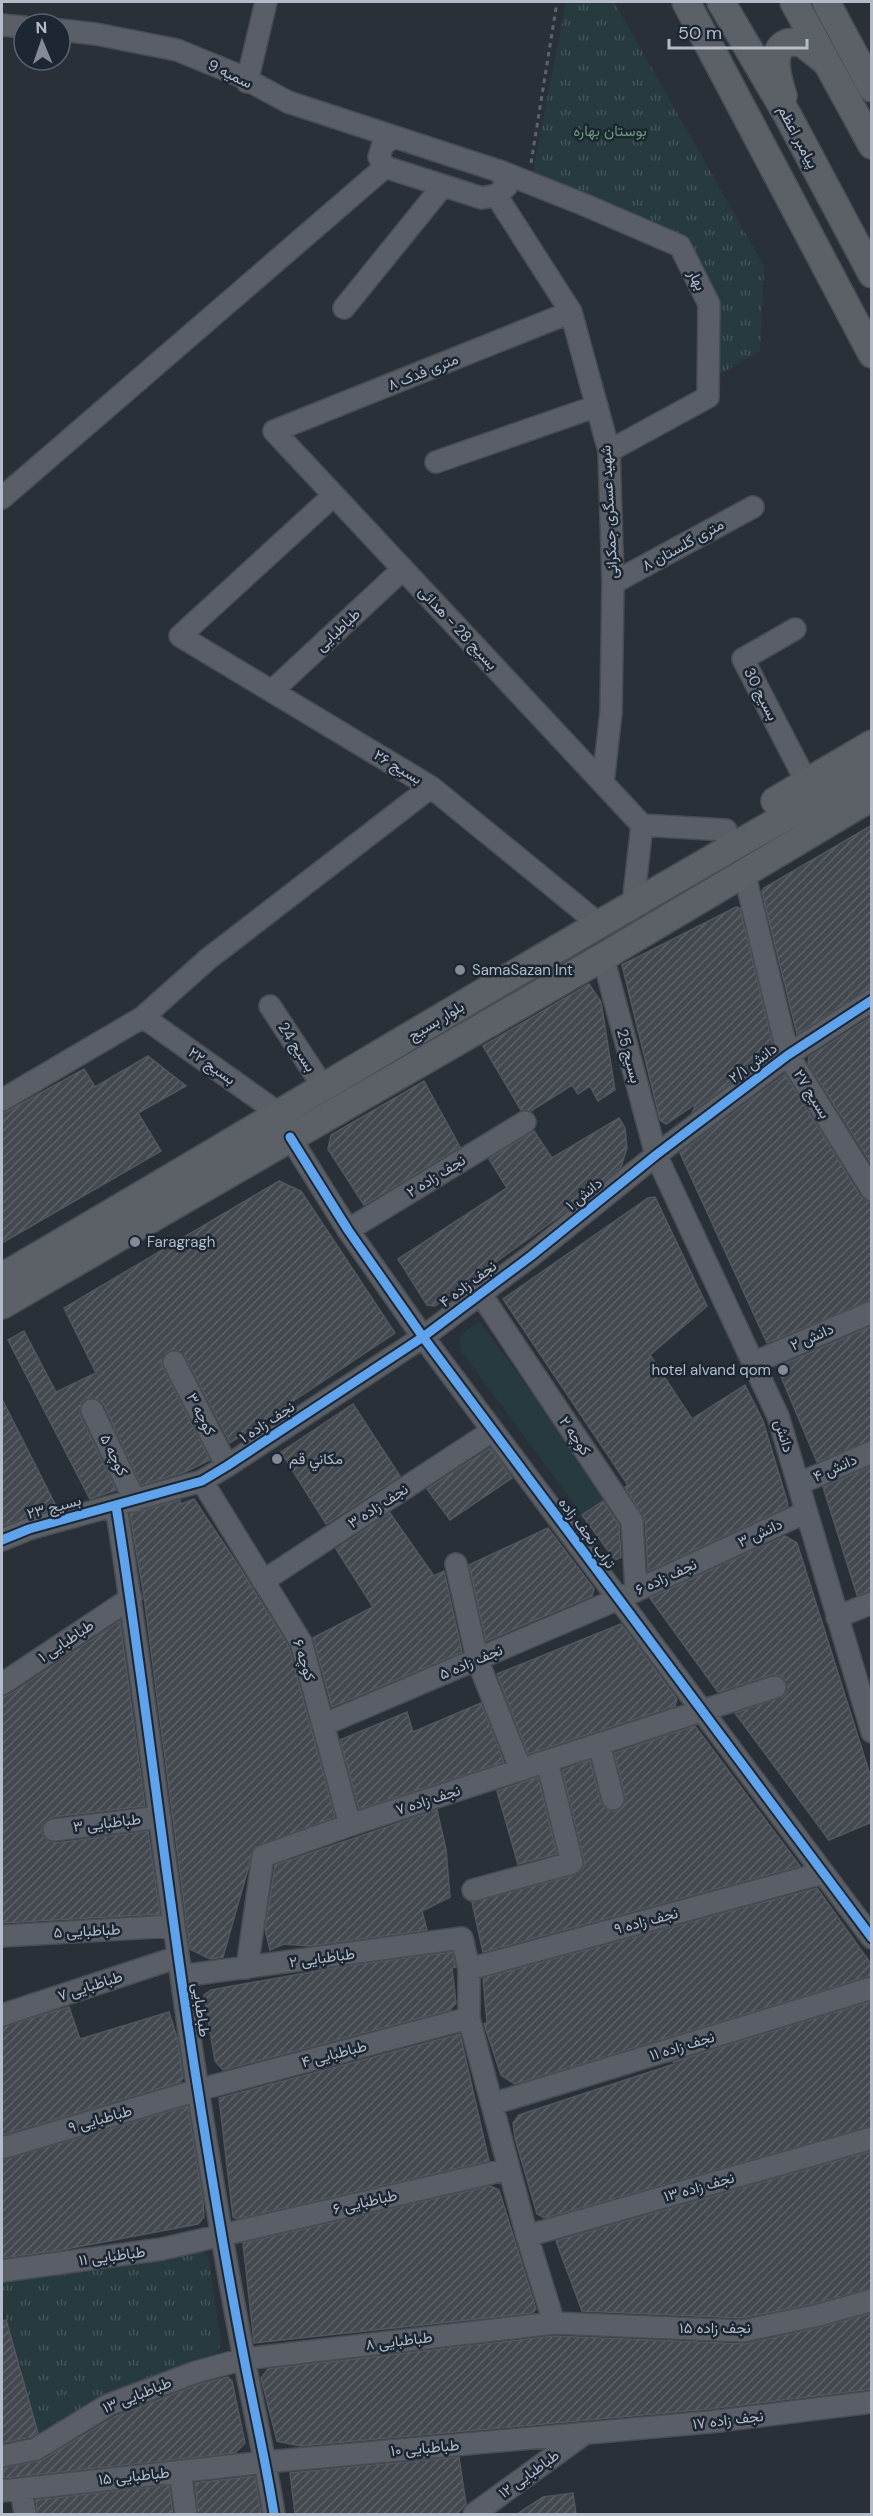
<svg xmlns="http://www.w3.org/2000/svg" width="873" height="2516" viewBox="0 0 873 2516" font-family="'DM Sans',Vazirmatn,sans-serif">
<defs>
<pattern id="park-tufts" width="24" height="20" patternUnits="userSpaceOnUse" patternTransform="scale(1.5)"><rect width="24" height="20" fill="#273a3e"/><path d="M3 7l-1-3M5 7V3M7 7l1-3M15 17l-1-3M17 17v-4M19 17l1-3" fill="none" stroke="#445559"/></pattern>
<pattern id="building-hatch" width="6" height="6" patternUnits="userSpaceOnUse" patternTransform="scale(1.5)"><rect width="6" height="6" fill="#444950"/><path d="M-1 1l2-2M0 6l6-6M5 7l2-2" fill="none" stroke="#5d6168"/></pattern>
</defs>
<rect width="100%" height="100%" fill="#2a3038"/>
<!-- grass -->
<path fill="#273a3e" d="M476,1323H481L608,1498L582,1515L460,1349C457,1335 466,1331 476,1323Z"/>
<!-- park -->
<path fill="url(#park-tufts)" d="M566,2H614L764,266L760,351L716,376L720,301L688,237L533,171Z
M202,2250L209,2259L221,2342L217,2356L40,2440L2,2305V2283Z"/>
<!-- building -->
<path fill="url(#building-hatch)" stroke="#52575f" stroke-width="1.5" d="M872,825V987L797,1034L762,892L764,888Z
M736,907L740,908L774,1050L693,1111L696,1104L666,1124L660,1120L622,965Z
M589,984L601,1002L615,1090L598,1101L590,1086L578,1094L572,1085L531,1111L521,1110L483,1046Z
M872,1016V1165L808,1063L809,1057Z
M148,1056L186,1086L138,1113L161,1151L2,1243V1113L8,1111L84,1069L95,1087Z
M785,1074L861,1197L872,1203V1300L767,1343L680,1153Z
M424,1081L460,1147L364,1205L328,1149L331,1135Z
M619,1118L625,1128L627,1148L621,1167L564,1213L435,1306L427,1305L398,1259L507,1188L489,1159L534,1131L552,1158Z
M279,1181L301,1191L395,1333L230,1443L185,1356L175,1349L168,1351L161,1361L163,1368L210,1460L185,1472L141,1485L104,1405L99,1399L87,1398L81,1403L80,1415L116,1490L90,1499L8,1340L24,1331L56,1392L96,1373L64,1308Z
M655,1197L707,1306L650,1355L692,1419L745,1385L763,1421L788,1504L787,1507L648,1571L645,1520L625,1487L628,1485L503,1299L648,1198Z
M872,1326V1440L817,1462L777,1367Z
M2,1399L57,1508L2,1526Z
M353,1404L400,1476L326,1524L281,1452Z
M490,1448L512,1478L450,1520L427,1489Z
M872,1466V1591L857,1595L823,1487Z
M194,1499L240,1568L289,1647L335,1817L254,1848L223,1957L210,1959L190,1949L144,1597L130,1514L180,1500L181,1504Z
M603,1501L619,1525L621,1557L615,1560L582,1515Z
M390,1513L434,1576L444,1571L462,1652L332,1707L313,1638L373,1607L336,1549Z
M548,1528L594,1589L592,1596L486,1641L469,1565Z
M785,1536L797,1543L872,1781V1822L829,1840L735,1713L784,1696L788,1689L784,1678L778,1675H771L718,1692L650,1598Z
M120,1621L145,1806L52,1817L43,1825L41,1832L49,1841L56,1843L148,1831L160,1914L2,1923V1697L9,1695Z
M621,1624L677,1699L675,1706L528,1754L497,1674Z
M481,1703L504,1762L359,1809L340,1740L407,1712L413,1732Z
M695,1726L800,1866L483,1952L472,1902L575,1875L584,1867V1860L562,1770L590,1760L601,1803L609,1811H617L625,1803V1796L614,1753Z
M538,1777L557,1854L518,1864L497,1791Z
M437,1810L446,1849L450,1897L422,1911L427,1930L309,1946L284,1944L270,1950L265,1929L275,1865Z
M817,1888L871,1964L870,1976L515,2084L501,2075L484,2024L487,2023L483,1978Z
M452,1952L456,1967L452,1968L456,2003L450,2010L223,2070L215,2061L204,1995L211,1990L333,1968Z
M872,2001V2126L545,2218L537,2214L515,2138L513,2123L519,2115L674,2064L673,2062Z
M69,2007L80,2039L169,2012L178,2041L183,2078L180,2082L2,2135V2027Z
M460,2034L489,2161L237,2219L233,2217L219,2098Z
M188,2106L203,2201L204,2217L198,2224L61,2250L2,2258V2160Z
M872,2151V2288L816,2303L742,2318L582,2311L556,2241Z
M490,2186L499,2190L536,2309L532,2313L254,2343L243,2243Z
M872,2313V2389L709,2409L300,2446L277,2441L261,2378L268,2369L554,2336L745,2344L822,2327Z
M6,2320L38,2433L31,2437L2,2443V2321Z
M228,2377L232,2381L245,2443L235,2453L4,2478L3,2468L42,2460L114,2417L200,2384Z
M459,2457L466,2504L457,2514H295L290,2473Z
M255,2476L261,2514H198L195,2483Z
M169,2485L173,2514H37L36,2500Z
M573,2493L576,2514H517L543,2497Z"/>
<g fill="none" stroke-linecap="round" stroke-linejoin="round">
<!-- minor casing -->
<g stroke="#484c53" stroke-width="24">
<path id="minor" d="M2,25L24,27
M60,30L96,34L177,50L238,75L288,102L502,172L506,187L496,195L482,198L385,167L379,157L383,144L395,137
M247,82L266,2
M502,172L585,205L680,246L709,304L708,397L609,451
M496,195L571,312L609,451L613,583L611,712L603,783
M344,308L442,187
M571,312L274,431L642,825
M436,462L597,406
M334,495L180,636L431,787L599,924
M2,498L385,167
M613,583L753,507
M795,629L743,659L807,783
M272,691L403,569
M642,825L726,830
M747,884L788,1055L872,1190
M633,904L642,825
M603,957L656,1155L778,1416L872,1732
M270,1006L324,1088
M143,1017L280,1114
M2,1100L143,1017L208,959L431,787
M290,1137L348,1230L423,1337L872,1938
M348,1230L525,1122
M480,1293L632,1521L636,1591
M174,1362L227,1466
M753,1363L872,1312
M92,1410L135,1501
M202,1481L301,1642L350,1825
M798,1484L872,1452
M116,1506C147,1701 167,1896 198,2090C212,2180 227,2270 244,2358C254,2411 266,2462 274,2514
M2,1540L29,1529L202,1481L227,1466L423,1337L531,1256L656,1155L788,1055L872,1000
M456,1564L477,1659L521,1770
M263,1581L492,1431
M837,1617L872,1603
M2,1684L131,1598
M323,1725L618,1599L806,1512
M599,1744L613,1799
M54,1830L160,1817
M473,1890L572,1863L547,1761
M2,1936L173,1926
M247,1968L263,1856L350,1825L775,1687
M469,1969L823,1873
M181,1976L462,1938L469,1969V2018L527,2236L554,2323
M2,2015L178,1957
M492,2104L872,1988
M2,2148L198,2090L469,2018
M527,2236L872,2138
M2,2271L162,2249L509,2169
M2,2456L36,2449L108,2405L196,2372L244,2359L554,2323L743,2331L819,2315L872,2300
M180,2471L186,2514
M21,2489L25,2514
M2,2491L266,2462L710,2422L872,2402
M474,2514L584,2434"/>
</g>
<!-- major casing -->
<g stroke="#484c55" stroke-width="30">
<path id="major" d="M686,2L872,354
M721,2L788,116L872,274
M794,2L872,145
M826,2L872,88
M783,96C779,83 768,51 787,43C791,42 797,42 801,42L825,61
M775,801L872,744
M2,1277C292,1108 578,932 872,768
M2,1305L603,957L872,797"/>
</g>
<!-- path -->
<path stroke="#5d636a" stroke-width="3" stroke-dasharray="4.5 4.5" stroke-linecap="butt" d="M531,163L557,2"/>
<!-- minor -->
<use href="#minor" stroke="#5a5e66" stroke-width="21"/>
<!-- major -->
<use href="#major" stroke="#5c6168" stroke-width="27"/>
<!-- cycleway casing -->
<g stroke="#1d2633" stroke-width="13">
<path id="cycleway" d="M290,1137L348,1230L423,1337L872,1938
M116,1506C147,1701 167,1896 198,2090C212,2180 227,2270 244,2358C254,2411 266,2462 274,2514
M2,1540L29,1529L202,1481L227,1466L423,1337L531,1256L656,1155L788,1055L872,1000"/>
</g>
<!-- cycleway -->
<use href="#cycleway" stroke="#60a3ed" stroke-width="9"/>
</g>
<!-- markers -->
<g fill="#848b96" stroke="#1d2633" stroke-width="2">
<circle cx="460" cy="970" r="6"/>
<circle cx="135" cy="1242" r="6"/>
<circle cx="783" cy="1370" r="6"/>
<circle cx="277" cy="1459" r="6"/>
</g>
<g text-anchor="middle" stroke-width="5" stroke-linejoin="round" paint-order="stroke">
<!-- street labels -->
<g font-size="15" fill="#b4bcc9" stroke="#1d2633">
<text transform="translate(230 74) rotate(26)" y="5">سمیه 9</text>
<text transform="translate(798 137) rotate(62)" y="5">پیامبر اعظم</text>
<text transform="translate(697 280) rotate(63)" y="5">بهار</text>
<text transform="translate(423 372) rotate(-22)" y="5">۸ متری فدک</text>
<text transform="translate(609 512) rotate(-93)" y="5">شهید عسگری جمکرانی</text>
<text transform="translate(683 545) rotate(-29)" y="5">۸ متری گلستان</text>
<text transform="translate(458 628) rotate(47)" y="5">بسیج 28 - هدائی</text>
<text transform="translate(338 630) rotate(-43)" y="5">طباطبایی</text>
<text transform="translate(761 694) rotate(63)" y="5">بسیج 30</text>
<text transform="translate(398 767) rotate(31)" y="5">بسیج ۲۶</text>
<text transform="translate(436 1021) rotate(-31)" y="5">بلوار بسیج</text>
<text transform="translate(297 1047) rotate(57)" y="5">بسیج 24</text>
<text transform="translate(629 1056) rotate(75)" y="5">بسیج 25</text>
<text transform="translate(753 1063) rotate(-37)" y="5">دانش ۲/۱</text>
<text transform="translate(212 1066) rotate(35)" y="5">بسیج ۲۲</text>
<text transform="translate(812 1094) rotate(58)" y="5">بسیج ۲۷</text>
<text transform="translate(436 1176) rotate(-32)" y="5">نجف زاده ۲</text>
<text transform="translate(584 1194) rotate(-39)" y="5">دانش ۱</text>
<text transform="translate(468 1284) rotate(-37)" y="5">نجف زاده ۴</text>
<text transform="translate(812 1337) rotate(-24)" y="5">دانش ۲</text>
<text transform="translate(201 1414) rotate(63)" y="5">کوچه ۳</text>
<text transform="translate(267 1422) rotate(-33)" y="5">نجف زاده ۱</text>
<text transform="translate(575 1436) rotate(56)" y="5">کوچه ۲</text>
<text transform="translate(784 1436) rotate(73)" y="5">دانش</text>
<text transform="translate(114 1455) rotate(64)" y="5">کوچه ۵</text>
<text transform="translate(835 1468) rotate(-24)" y="5">دانش ۴</text>
<text transform="translate(378 1506) rotate(-33)" y="5">نجف زاده ۳</text>
<text transform="translate(54 1507) rotate(-15)" y="5">بسیج ۲۳</text>
<text transform="translate(587 1533) rotate(53)" y="5">تراب نجف زاده</text>
<text transform="translate(760 1533) rotate(-25)" y="5">دانش ۳</text>
<text transform="translate(666 1577) rotate(-25)" y="5">نجف زاده ۶</text>
<text transform="translate(66 1641) rotate(-34)" y="5">طباطبایی ۱</text>
<text transform="translate(304 1660) rotate(72)" y="5">کوچه ۶</text>
<text transform="translate(471 1662) rotate(-23)" y="5">نجف زاده ۵</text>
<text transform="translate(428 1800) rotate(-18)" y="5">نجف زاده ۷</text>
<text transform="translate(107 1823) rotate(-7)" y="5">طباطبایی ۳</text>
<text transform="translate(646 1921) rotate(-15)" y="5">نجف زاده ۹</text>
<text transform="translate(87 1931) rotate(-3)" y="5">طباطبایی ۵</text>
<text transform="translate(322 1958) rotate(-8)" y="5">طباطبایی ۲</text>
<text transform="translate(90 1986) rotate(-18)" y="5">طباطبایی ۷</text>
<text transform="translate(201 2010) rotate(82)" y="5">طباطبایی</text>
<text transform="translate(682 2046) rotate(-17)" y="5">نجف زاده ۱۱</text>
<text transform="translate(334 2054) rotate(-15)" y="5">طباطبایی ۴</text>
<text transform="translate(100 2119) rotate(-16)" y="5">طباطبایی ۹</text>
<text transform="translate(699 2187) rotate(-16)" y="5">نجف زاده ۱۳</text>
<text transform="translate(365 2202) rotate(-13)" y="5">طباطبایی ۶</text>
<text transform="translate(112 2256) rotate(-8)" y="5">طباطبایی ۱۱</text>
<text x="715" y="2333">نجف زاده ۱۵</text>
<text transform="translate(399 2341) rotate(-7)" y="5">طباطبایی ۸</text>
<text transform="translate(137 2395) rotate(-22)" y="5">طباطبایی ۱۳</text>
<text transform="translate(728 2420) rotate(-7)" y="5">نجف زاده ۱۷</text>
<text transform="translate(425 2448) rotate(-5)" y="5">طباطبایی ۱۰</text>
<text transform="translate(529 2474) rotate(-36)" y="5">طباطبایی ۱۲</text>
<text transform="translate(134 2476) rotate(-6)" y="5">طباطبایی ۱۵</text>
</g>
<!-- park labels -->
<g font-size="15" fill="#6b9a76" stroke="#1d2633">
<text x="610" y="136">بوستان بهاره</text>
</g>
<!-- poi labels -->
<g font-size="15" fill="#b4bcc9" stroke="#1d2633" text-anchor="start">
<text x="472" y="975">SamaSazan Int</text>
<text x="147" y="1247">Faragragh</text>
<text x="771" y="1375" text-anchor="end">hotel alvand qom</text>
<text x="289" y="1464">مكاني قم</text>
</g>
</g>
<!-- border -->
<rect width="873" height="2516" fill="none" stroke="#b4bcc9" stroke-width="6"/>
<!-- north arrow -->
<g transform="translate(42 42) rotate(358)"><circle r="28" fill="#1d2633" stroke="#59626f" stroke-width="1.5"/>
<path d="M0-4.5L10 22L0 15L-10 22Z" fill="#848b96"/>
<text y="-9" font-size="16" font-weight="bold" text-anchor="middle" fill="#b4bcc9">N</text>
</g>
<!-- scale -->
<path d="M669 39v9h138v-9" fill="none" stroke="#b4bcc9" stroke-width="3"/>
<text x="678" y="39" font-size="18" fill="#b4bcc9" stroke="#1d2633" stroke-width="4.5" paint-order="stroke">50 m</text>
</svg>
